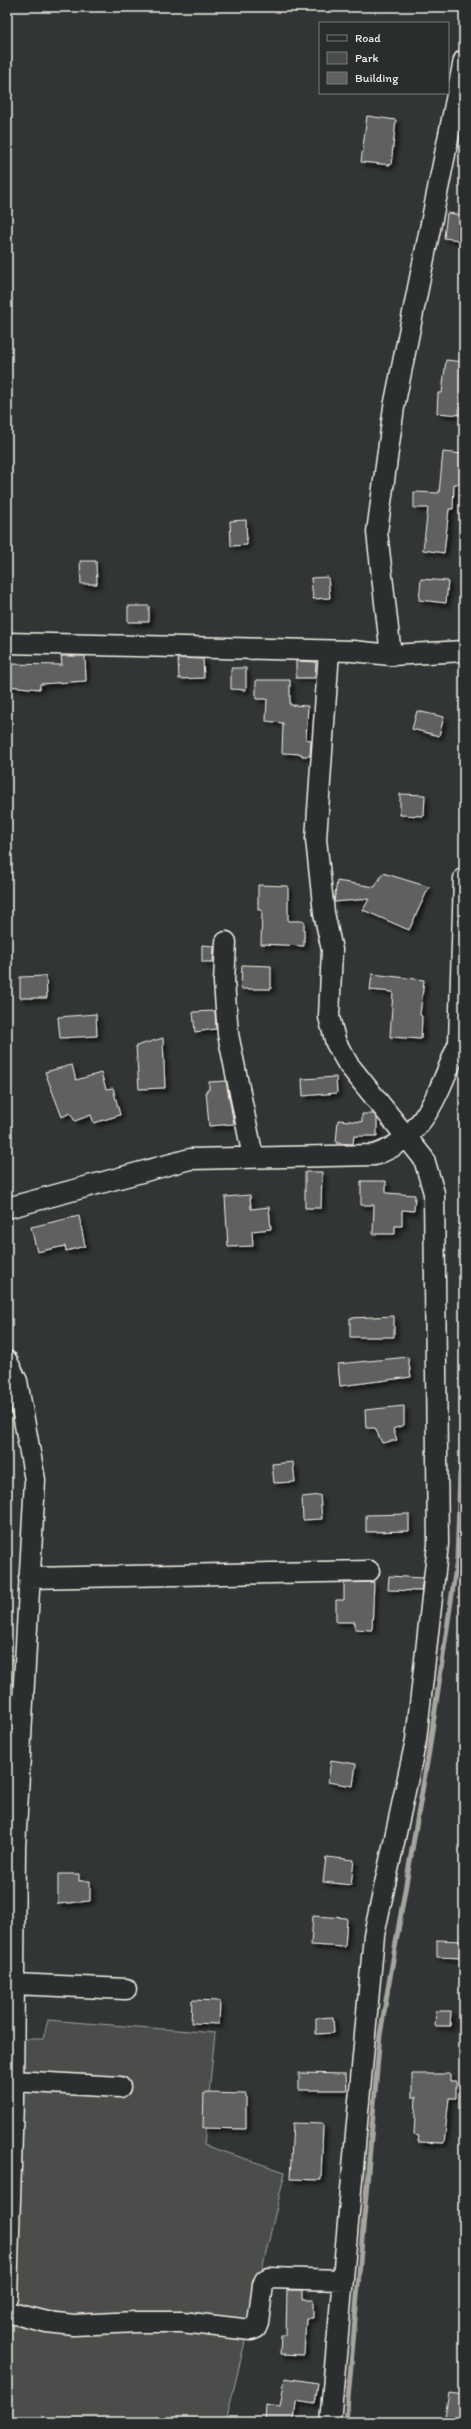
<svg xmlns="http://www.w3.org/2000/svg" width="471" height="2429" viewBox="0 0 471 2429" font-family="Itim,sans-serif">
<defs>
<filter id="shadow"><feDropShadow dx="3.5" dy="3.5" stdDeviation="2" flood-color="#0009"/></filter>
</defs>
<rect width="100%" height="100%" fill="#323535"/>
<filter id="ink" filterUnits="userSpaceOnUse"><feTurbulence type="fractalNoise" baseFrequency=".025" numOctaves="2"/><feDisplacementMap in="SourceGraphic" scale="8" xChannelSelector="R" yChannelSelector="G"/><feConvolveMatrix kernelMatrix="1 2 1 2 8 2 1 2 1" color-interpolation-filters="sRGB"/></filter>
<g filter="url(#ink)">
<!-- green -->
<path fill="#4b4d4c" stroke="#a09f9a" d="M48,2020L215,2033L204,2145L285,2172L226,2422H7V2039H43Z"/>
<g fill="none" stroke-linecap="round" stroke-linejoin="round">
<!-- stream -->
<path stroke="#a6a5a0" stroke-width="5" d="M346,2422L380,2035L429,1751L457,1560L460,1474"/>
</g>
<!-- building -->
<path fill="#5f605f" stroke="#f4f1e8" filter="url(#shadow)" d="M367,116L396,120L391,165L361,162Z
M447,213L463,215L459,240L444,238Z
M446,360L464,362L461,415L437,413L438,393H442Z
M443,452L463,454L460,484H454L453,509H449L444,553L423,550L428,508H414V492L439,493Z
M246,520L247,545L231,546L230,521Z
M80,561H96L97,584H81Z
M328,577L330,598L313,599L311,578Z
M421,579L448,581L446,603L419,600Z
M128,606H149V622H128Z
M61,656H85L86,681L40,684V689L7,686V664L62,665Z
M178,658L203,659L204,678L179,679Z
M296,661L316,662L315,678H296Z
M231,668H246V690L231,689Z
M256,680H290V705L308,706L306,739L311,740L310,756H302V754L282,753L283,723L266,721L267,699H256Z
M417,711L444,717L439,736L412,729Z
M400,794L425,795L424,816L400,815Z
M383,873L429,887L409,930L363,910L369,899L334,902L337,881L375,887Z
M258,885L288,886V921H304V946L261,944L262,910H258Z
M202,945L214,946L213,962H202Z
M242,965L271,966V989H241Z
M372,974L424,980L420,1015L422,1016L421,1039L390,1037L393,992L370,990Z
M46,976L47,998H20V977Z
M215,1011L216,1029L195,1032L193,1012Z
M96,1014L97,1036L60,1038L58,1017Z
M163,1038L165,1088L139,1089L136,1046Z
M72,1065L76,1080L101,1073L106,1089L113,1088L120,1115L94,1123L91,1115L75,1121L70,1113L62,1117L45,1072Z
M336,1077L337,1093L303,1096L302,1079Z
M226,1081L234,1124L209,1126L206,1090H209V1082Z
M362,1114H374L377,1118V1136H354L353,1144L336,1143L338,1120L362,1122Z
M305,1172H322L321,1208H305Z
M361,1181H386V1193L415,1195L414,1211L402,1210V1226H395V1234H373L374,1205H361Z
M250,1195L251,1209L269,1207L271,1229L252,1231L253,1246L228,1247L225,1197Z
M79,1216L85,1246L66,1251L65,1246L37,1252L31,1227Z
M394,1316V1337H350V1318Z
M408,1357L411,1377L340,1386L338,1364Z
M404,1406V1425L393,1429L397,1440L382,1443L375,1428H366L365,1410Z
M293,1462L295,1482L274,1483L272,1464Z
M320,1495L322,1519L303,1520L302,1497Z
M409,1514V1531L366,1532V1515Z
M389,1576L423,1578L421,1591L388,1590Z
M374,1582L372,1630L355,1629V1622H336V1600H344V1583Z
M331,1760L356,1764L353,1786L328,1782Z
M326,1857L354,1860L351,1885L323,1882Z
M58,1874H79V1881H90V1901L58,1904Z
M313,1916L347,1918L345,1947L311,1945Z
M437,1940L464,1941V1958L437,1957Z
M192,2000L220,2001L219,2024L191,2023Z
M436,2011H451L450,2026H435Z
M333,2017L334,2033L316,2034V2018Z
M299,2073L346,2074L347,2090H299Z
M412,2074H450V2081H456V2098H449L444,2143L418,2142L419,2136L414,2135L416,2097H412Z
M204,2093L246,2094V2129L203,2128Z
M293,2123L323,2124L321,2180L290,2179Z
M287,2290H302V2300H313V2318H306L304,2355L280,2354L281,2335H286Z
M285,2378L318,2383L315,2404L296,2401L294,2422H265L266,2405L280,2407Z
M449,2393L464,2395V2422H444Z"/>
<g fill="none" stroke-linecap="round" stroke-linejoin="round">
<!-- minor casing -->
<g stroke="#f4f1e8" stroke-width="23">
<path id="minor" d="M7,643L353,651L391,655L464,651
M329,651L316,839L324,913L332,950L329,1017L336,1043L348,1064L424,1159L434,1193L438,1544L416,1740L374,1935L330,2422
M391,655L377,532L394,407L464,60
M226,942L224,982L228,1034L253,1157
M459,1043L464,878
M7,1208L190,1159L374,1155C427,1138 439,1088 459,1043L464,1040
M7,1361L17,1381L35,1480L15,1848L13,2100L7,2297
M29,1578L369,1571
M14,1984L126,1989
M13,2081L120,2087
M7,2312L47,2322L74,2325L137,2322H182L251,2330L256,2328L258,2323L263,2285L265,2280L269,2278L343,2280"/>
</g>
<!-- minor -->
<use href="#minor" stroke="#2a2d2e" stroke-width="20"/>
</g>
</g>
<!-- margin -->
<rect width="471" height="2429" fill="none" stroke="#2a2d2e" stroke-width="24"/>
<rect x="12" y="12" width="447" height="2405" fill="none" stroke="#f4f1e8" stroke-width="1.5" filter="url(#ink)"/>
<!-- legend -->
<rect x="319" y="22" width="130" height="72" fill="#2a2d2e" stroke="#7b7b78"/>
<rect x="327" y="35" width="20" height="6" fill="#2a2d2e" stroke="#7b7b78"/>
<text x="355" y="42" font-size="12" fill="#f4f1e8">Road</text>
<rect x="327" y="52" width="20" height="12" fill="#4b4d4c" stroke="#7b7b78"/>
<text x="355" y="62" font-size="12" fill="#f4f1e8">Park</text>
<rect x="327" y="72" width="20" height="12" fill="#5f605f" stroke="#7b7b78"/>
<text x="355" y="82" font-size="12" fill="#f4f1e8">Building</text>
</svg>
